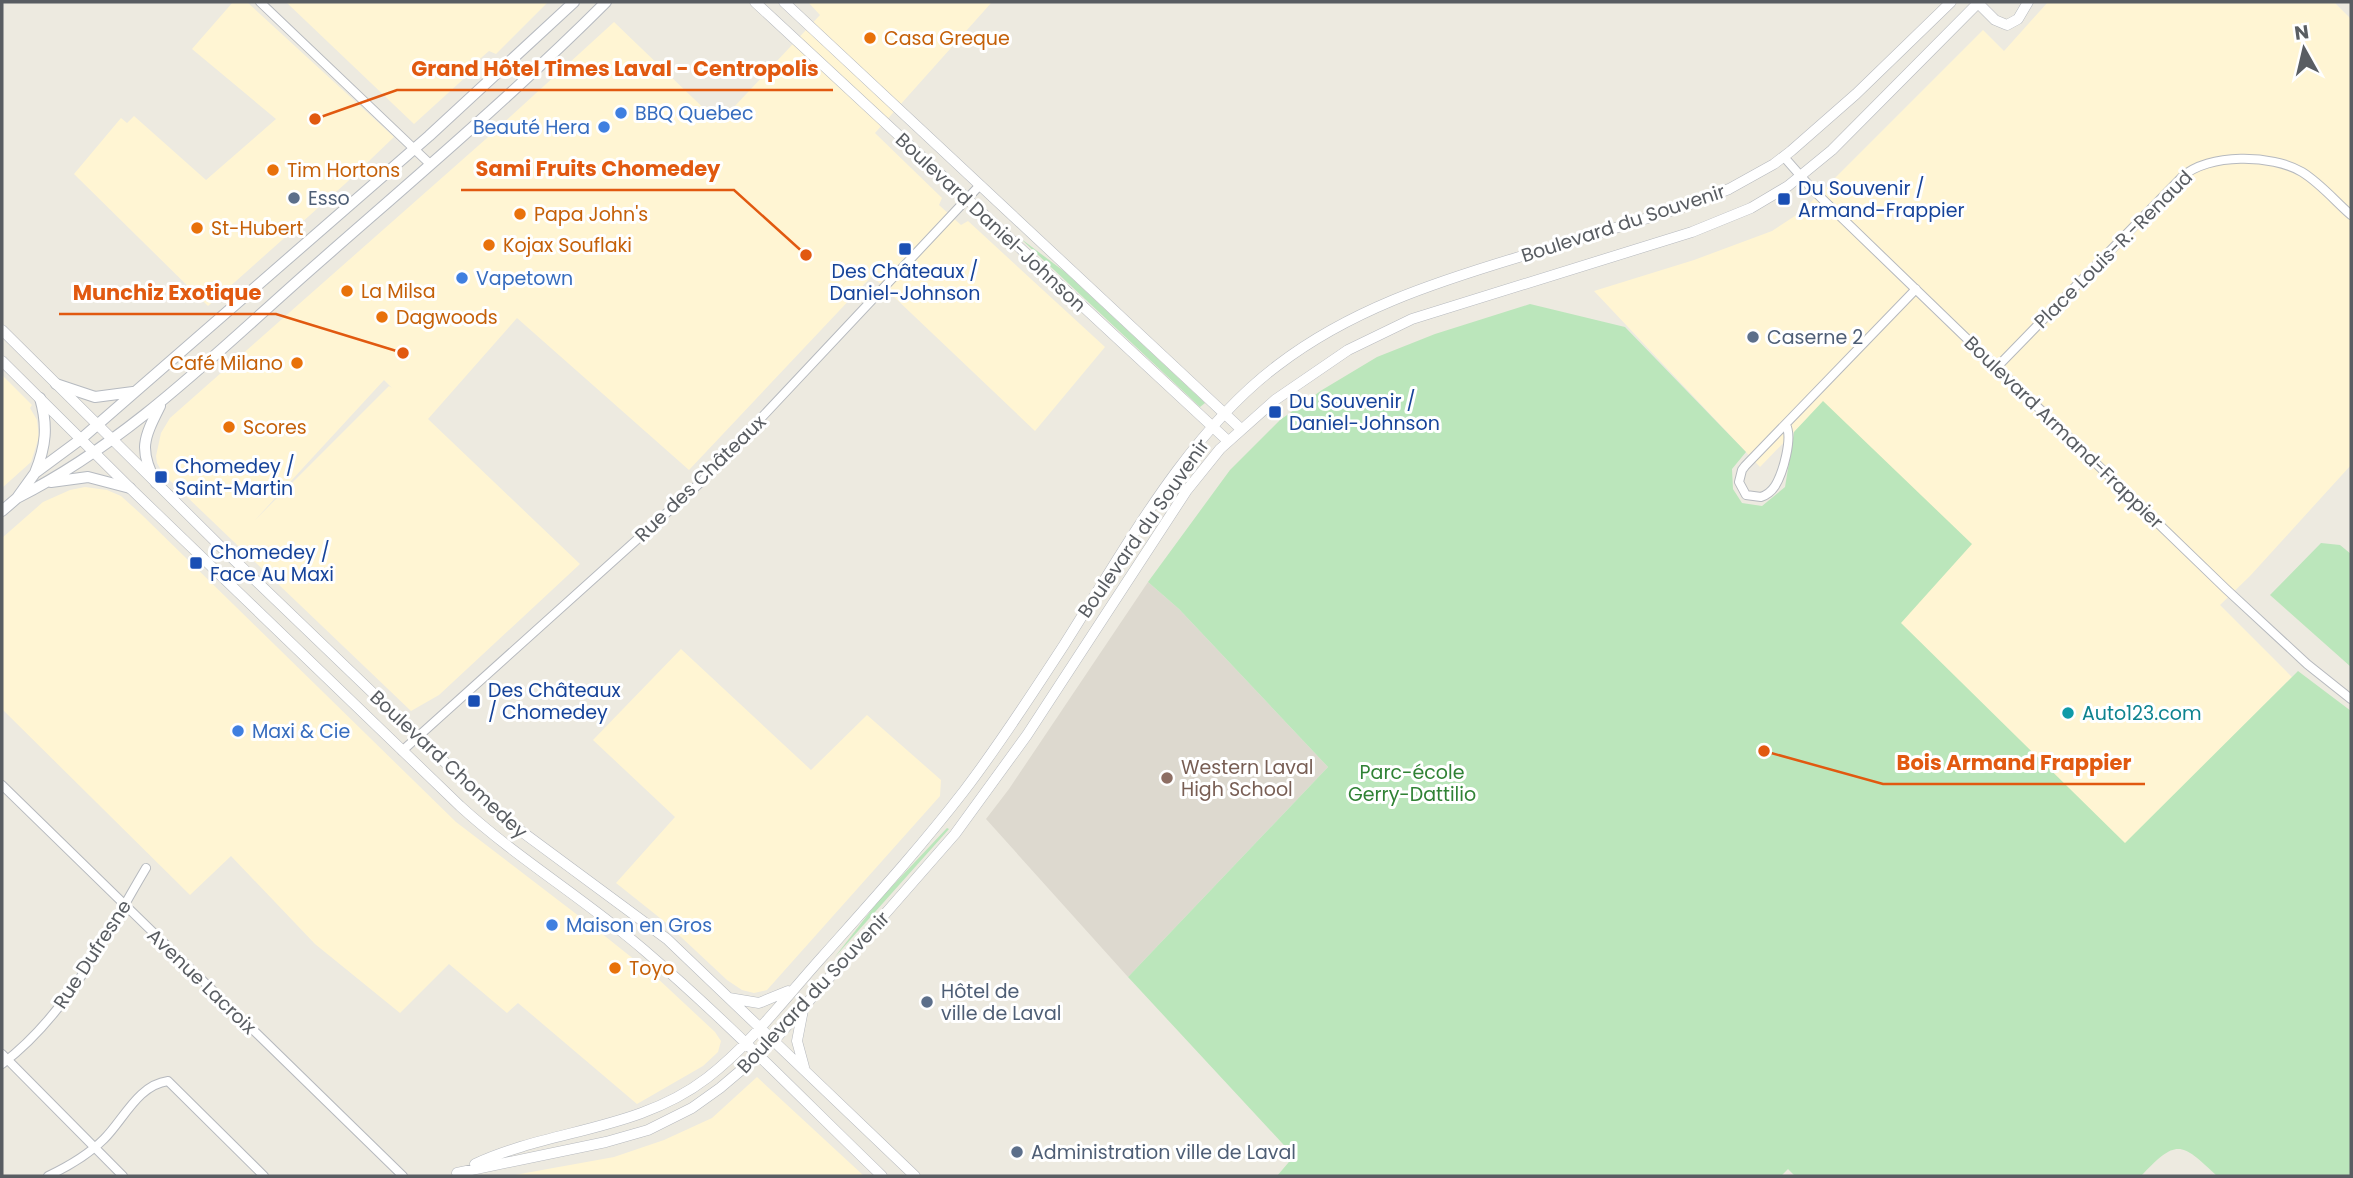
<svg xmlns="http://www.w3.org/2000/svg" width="2353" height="1178" viewBox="0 0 2353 1178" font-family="Poppins,sans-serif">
<rect width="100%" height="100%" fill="#edeae0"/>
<!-- commercial -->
<path fill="#fff5d3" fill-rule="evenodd" d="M233,2H247L394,137L346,183L208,306L74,174L121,118L127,123L134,116L206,180L276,119L192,49Z
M286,2H548L496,54L489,51L467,70L469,74L414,124Z
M808,2H992L875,133L942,198L939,205L961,225L968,221L1105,347L1035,431L872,276L689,470L517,318L428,419L580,564L439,695L411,711L164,475L157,463L156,456L161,433L170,418L487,138L614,22L719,123L820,15ZM384,380L392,388L389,386L255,520Z
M2048,2H2334L2351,19V465L2250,576L2220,605L2292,677L2125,844L1900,623L1971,544L1823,402L1760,467L1594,291L1694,260L1772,231L1801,212L1983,30L2004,51Z
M2,375L32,405L30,408L37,420L39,437L31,462L2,488Z
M85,487L107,490L121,496L142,515L456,822L601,933L655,976L715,1032L721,1041L718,1052L703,1066L637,1104L518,1003L507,1013L449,964L400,1013L315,944L231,856L190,895L2,709V538L43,502L70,490Z
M681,649L811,770L867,715L941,780L940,796L767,990L754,993L742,990L727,980L665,922L616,883L675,817L593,740Z
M757,1077L864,1176H509L614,1157L664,1140L712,1118Z"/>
<!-- education -->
<path fill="#ddd9cf" d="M1148,582L1179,609L1328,767L1128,977L986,819L1009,789Z"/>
<!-- green -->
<path fill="#bbe6bb" d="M1020,238L1065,272L1205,403L1200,407Z
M1530,304L1625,327L1746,452L1732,469L1733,489L1742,503L1762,506L1785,487L1794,432L1823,401L1972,544L1901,623L2125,843L2298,671L2351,711V1176H2217C2181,1142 2177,1138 2141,1176H1795L1788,1169L1781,1176H1277L1294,1156L1128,977L1328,767L1179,609L1148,582L1230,470L1280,420L1322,390L1377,357L1435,334Z
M2321,543L2340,545L2351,554V667L2270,595Z
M947,828L949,829L834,958L880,899Z"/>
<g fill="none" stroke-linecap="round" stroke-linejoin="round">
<!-- minor casing -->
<g stroke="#b6b9be" stroke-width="10">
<path id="minor" d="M260,2L430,164
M1784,157L1813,190L2226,589L2307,664L2351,699
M1997,367L2182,177C2208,153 2272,154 2302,172C2320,183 2335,201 2351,215
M1786,425C1793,438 1783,473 1775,486C1771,492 1767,495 1761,497L1746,495L1739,482L1742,470L1745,466L1916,289
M402,751L701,482L980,185
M2,785L403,1176
M2,1054L123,1176
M2,1064C67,1015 105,937 146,868
M48,1176C67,1167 89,1154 104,1139C124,1119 138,1085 168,1081L264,1176"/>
</g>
<!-- tertiary casing -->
<g stroke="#b6b9be" stroke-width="11">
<path id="tertiary" d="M755,2L1228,441
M784,2L1241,429
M1978,3L1995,20L2007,25L2018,19L2028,2
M2,330L226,552L502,817L667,939L915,1176
M2,361L130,488L460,806C518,859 585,899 644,950C727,1021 803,1100 882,1176
M729,998L759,1003L788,991
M803,1010L797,1041L804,1067
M475,1164C550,1129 638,1131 707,1078C751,1044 786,997 823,956C871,902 920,848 964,791C1000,744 1032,694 1064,645C1124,551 1187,433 1278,365C1350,310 1433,283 1519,257C1572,241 1626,225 1680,208L1729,189L1774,164L1791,151L1856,94L1951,2
M457,1173L606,1142L648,1130L692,1108L720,1088L746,1066L779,1035L955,834L1027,735L1187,490L1220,449L1275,400L1348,350L1412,319L1692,232L1751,208L1788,186L1832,150L1979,2"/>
</g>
<!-- secondary casing -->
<g stroke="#b6bac0" stroke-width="12">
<path id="secondary" d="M56,384L95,397L133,392
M35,473C46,446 48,426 40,398
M51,482L88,477L130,488
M156,483C138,449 144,438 160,406
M17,498C128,442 216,353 309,271C409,183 512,96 606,2
M2,511L17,498L35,473L81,439L429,136L574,2"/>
</g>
<!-- minor -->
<use href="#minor" stroke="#fff" stroke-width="8"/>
<!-- tertiary -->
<use href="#tertiary" stroke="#fff" stroke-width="10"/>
<!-- secondary -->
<use href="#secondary" stroke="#fff" stroke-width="10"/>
</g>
<!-- markers -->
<g fill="#e8710a" stroke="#fff" stroke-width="2.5">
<circle cx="870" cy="38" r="7"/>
<circle cx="273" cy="170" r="7"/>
<circle cx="520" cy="214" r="7"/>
<circle cx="197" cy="228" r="7"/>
<circle cx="489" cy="245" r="7"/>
<circle cx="347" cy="291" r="7"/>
<circle cx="382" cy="317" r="7"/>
<circle cx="297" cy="363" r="7"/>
<circle cx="229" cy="427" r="7"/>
<circle cx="615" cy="968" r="7"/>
</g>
<g fill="#3f7fe0" stroke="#fff" stroke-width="2.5">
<circle cx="621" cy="113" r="7"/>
<circle cx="604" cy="127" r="7"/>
<circle cx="462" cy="278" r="7"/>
<circle cx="238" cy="731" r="7"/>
<circle cx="552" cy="925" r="7"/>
</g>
<g fill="#5c6f8a" stroke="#fff" stroke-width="2.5">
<circle cx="294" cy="198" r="7"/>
<circle cx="1753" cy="337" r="7"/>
<circle cx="927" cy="1002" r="7"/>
<circle cx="1017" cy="1152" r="7"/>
</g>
<g fill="#1a4fb4" stroke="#fff" stroke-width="2.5">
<rect x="1777" y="192" width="14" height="14" rx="3.5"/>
<rect x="898" y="242" width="14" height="14" rx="3.5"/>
<rect x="1268" y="405" width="14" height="14" rx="3.5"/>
<rect x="154" y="470" width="14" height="14" rx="3.5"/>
<rect x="189" y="556" width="14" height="14" rx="3.5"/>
<rect x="467" y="694" width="14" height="14" rx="3.5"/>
</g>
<circle fill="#0f9aa8" stroke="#fff" stroke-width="2.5" cx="2068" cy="713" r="7"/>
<circle fill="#8d6e63" stroke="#fff" stroke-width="2.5" cx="1167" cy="778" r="7"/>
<g text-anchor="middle" stroke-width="6" stroke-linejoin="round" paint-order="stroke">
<!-- food labels -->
<g font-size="19" fill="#c56008" stroke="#fff" text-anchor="start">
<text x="884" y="45">Casa Greque</text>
<text x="287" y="177">Tim Hortons</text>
<text x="534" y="221">Papa John's</text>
<text x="211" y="235">St-Hubert</text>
<text x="503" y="252">Kojax Souflaki</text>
<text x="361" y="298">La Milsa</text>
<text x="396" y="324">Dagwoods</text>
<text x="283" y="370" text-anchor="end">Café Milano</text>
<text x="243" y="434">Scores</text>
<text x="629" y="975">Toyo</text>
</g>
<!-- shop labels -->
<g font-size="19" fill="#366cbe" stroke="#fff" text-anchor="start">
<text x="635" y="120">BBQ Quebec</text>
<text x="590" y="134" text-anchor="end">Beauté Hera</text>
<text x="476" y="285">Vapetown</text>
<text x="252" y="738">Maxi &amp; Cie</text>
<text x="566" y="932">Maison en Gros</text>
</g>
<!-- transit labels -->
<g font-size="19" fill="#164399" stroke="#fff" text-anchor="start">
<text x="1798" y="195">Du Souvenir /<tspan x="1798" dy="22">Armand-Frappier</tspan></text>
<text x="905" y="278" text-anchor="middle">Des Châteaux /<tspan x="905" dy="22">Daniel-Johnson</tspan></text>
<text x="1289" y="408">Du Souvenir /<tspan x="1289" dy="22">Daniel-Johnson</tspan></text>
<text x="175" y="473">Chomedey /<tspan x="175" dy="22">Saint-Martin</tspan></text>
<text x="210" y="559">Chomedey /<tspan x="210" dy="22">Face Au Maxi</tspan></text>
<text x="488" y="697">Des Châteaux<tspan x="488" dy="22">/ Chomedey</tspan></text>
</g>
<!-- service labels -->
<g font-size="19" fill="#4e5e75" stroke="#fff" text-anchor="start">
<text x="308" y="205">Esso</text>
<text x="1767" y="344">Caserne 2</text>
<text x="941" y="998">Hôtel de<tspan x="941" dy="22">ville de Laval</tspan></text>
<text x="1031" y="1159">Administration ville de Laval</text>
</g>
<!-- street labels -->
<g font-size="19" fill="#595d62" stroke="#fff">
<text transform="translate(991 222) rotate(43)" y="7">Boulevard Daniel-Johnson</text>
<text transform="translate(1623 223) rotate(-18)" y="7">Boulevard du Souvenir</text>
<text transform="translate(2113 249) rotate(-45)" y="7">Place Louis-R.-Renaud</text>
<text transform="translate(2064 432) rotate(44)" y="7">Boulevard Armand-Frappier</text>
<text transform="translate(700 478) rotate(-44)" y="7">Rue des Châteaux</text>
<text transform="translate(1143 528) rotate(-55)" y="7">Boulevard du Souvenir</text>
<text transform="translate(449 764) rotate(43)" y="7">Boulevard Chomedey</text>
<text transform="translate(92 954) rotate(-57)" y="7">Rue Dufresne</text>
<text transform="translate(202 981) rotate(44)" y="7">Avenue Lacroix</text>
<text transform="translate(813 992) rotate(-47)" y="7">Boulevard du Souvenir</text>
</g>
<!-- culture labels -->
<g font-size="19" fill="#0d838f" stroke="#fff" text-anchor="start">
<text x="2082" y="720">Auto123.com</text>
</g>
<!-- education labels -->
<g font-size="19" fill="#785e54" stroke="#fff" text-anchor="start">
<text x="1181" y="774">Western Laval<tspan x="1181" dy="22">High School</tspan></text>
</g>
<!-- park labels -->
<g font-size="19" fill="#308235" stroke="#fff">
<text x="1412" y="779">Parc-école<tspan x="1412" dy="22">Gerry-Dattilio</tspan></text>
</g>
</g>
<!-- callouts -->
<path fill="none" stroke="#e15910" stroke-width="2.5" d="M315 119L397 90H833M806 255L734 190H461M403 353L276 314H59M1764 751L1883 784H2145"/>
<g fill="#e15910" stroke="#fff" stroke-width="2.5">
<circle cx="315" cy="119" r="7"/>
<circle cx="806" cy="255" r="7"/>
<circle cx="403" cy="353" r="7"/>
<circle cx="1764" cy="751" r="7"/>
</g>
<g font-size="21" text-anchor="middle" font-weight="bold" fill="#e15910" stroke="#fff" stroke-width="6" stroke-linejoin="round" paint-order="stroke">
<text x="615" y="76">Grand Hôtel Times Laval - Centropolis</text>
<text x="598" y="176">Sami Fruits Chomedey</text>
<text x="167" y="300">Munchiz Exotique</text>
<text x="2014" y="770">Bois Armand Frappier</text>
</g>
<!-- border -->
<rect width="2353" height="1178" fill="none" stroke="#595d62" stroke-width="7"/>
<!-- north arrow -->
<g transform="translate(2304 49) rotate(352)" stroke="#ffffff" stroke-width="5" paint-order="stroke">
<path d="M0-5L12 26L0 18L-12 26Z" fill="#595d62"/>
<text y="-10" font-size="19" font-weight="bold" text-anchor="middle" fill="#595d62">N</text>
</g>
</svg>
